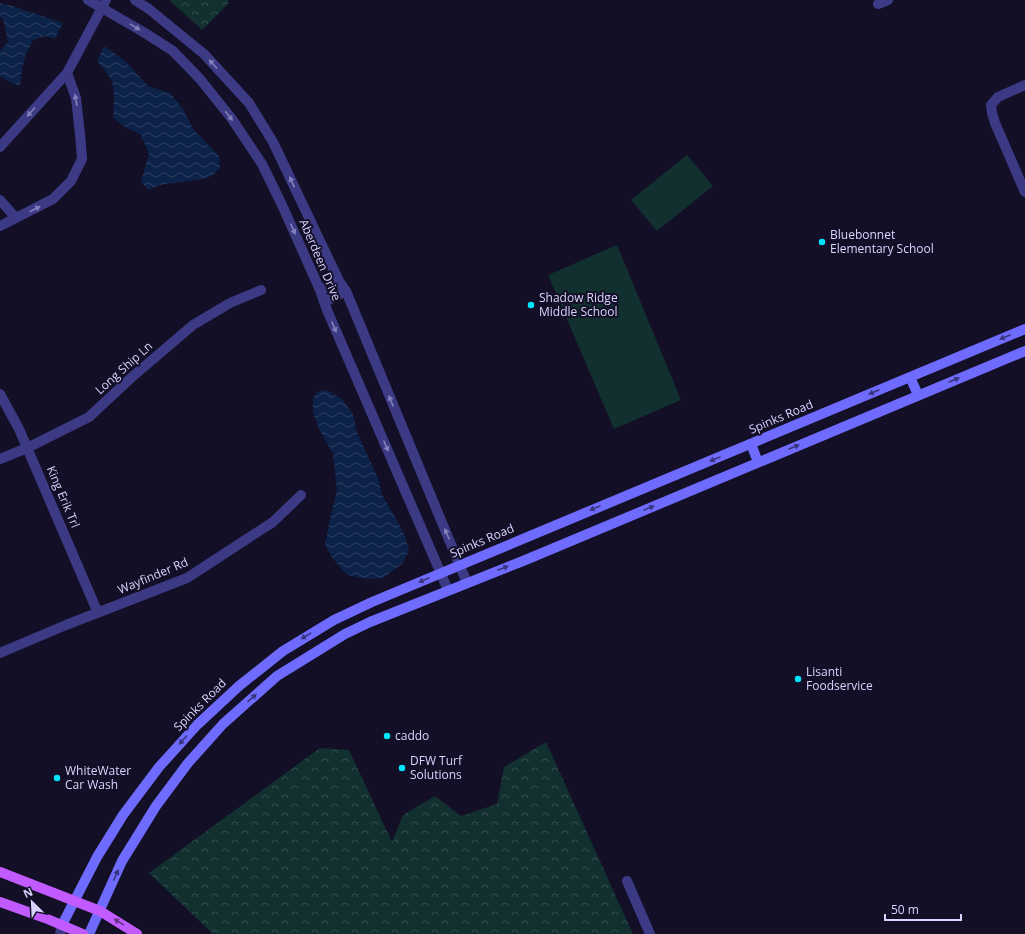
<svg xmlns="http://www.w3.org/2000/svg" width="1025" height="934" viewBox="0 0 1025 934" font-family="'Open Sans',sans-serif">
<defs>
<pattern id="forest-crowns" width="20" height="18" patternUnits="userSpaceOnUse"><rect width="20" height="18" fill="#12302f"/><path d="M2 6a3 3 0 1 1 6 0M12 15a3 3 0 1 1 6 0" fill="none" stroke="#344d4e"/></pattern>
<pattern id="water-waves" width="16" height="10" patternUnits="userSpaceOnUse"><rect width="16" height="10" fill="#0c2248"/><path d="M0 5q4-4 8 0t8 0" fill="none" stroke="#2f4163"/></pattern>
</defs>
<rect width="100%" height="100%" fill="#130f26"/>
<!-- forest -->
<path fill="url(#forest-crowns)" d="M169,0H228L229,3L202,30Z
M546,742L633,934H213L149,873L320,748L349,750L392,842L403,815L435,796L461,816L497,804L504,767Z"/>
<!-- green -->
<path fill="#12302f" d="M687,155L713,186L657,231L631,200Z
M617,245L681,400L614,429L548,275Z"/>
<!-- water -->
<path fill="url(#water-waves)" d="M0,3L12,6L63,23L55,39L46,36L33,40L26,54L22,69L20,86L11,83L0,76V51L8,42L3,19L0,17Z
M104,46L124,60L148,86L170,93L183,109L193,129L219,156L220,168L212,176L203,179L160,185L148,190L141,181L149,154L141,135L125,127L113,117C114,106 115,93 112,82C109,74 102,67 97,61Z
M326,390L342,399L353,414L356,430L379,481L382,495L395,517L405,536L409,551L402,564L383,578L368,579L347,575L333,559L325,545L330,519L337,490L333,454L319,429L313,412V399L317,392Z"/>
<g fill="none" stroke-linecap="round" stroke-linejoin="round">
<!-- street -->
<path stroke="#3d3a85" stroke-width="10" d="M88,0L145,33L173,51L200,79L232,119L262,164L282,205L320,290L327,310L448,590
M135,0L149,9L204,54L249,103L273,142L339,281L346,291L467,583
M878,4L888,0
M1025,85L998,97L991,105L992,113L995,123L1025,192
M0,147L67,73L106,0
M0,200L16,218
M0,226L53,199L71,181L82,159L80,134L76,98L67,73
M320,290L339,281
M324,302L346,291
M0,394L19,429L98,613
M0,459L27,448L89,417L132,377L193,325L230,303L261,290
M0,653L66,625L187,578L273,522L301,495
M627,881L650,934
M60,934L62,925"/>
<!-- secondary -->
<path stroke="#6f6bff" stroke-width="10" d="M910,377L918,395
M751,444L758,462
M62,925L97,857L123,815L159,767L197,725L239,686L283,651L334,620L372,602L1025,329
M89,934L122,861L156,806L188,763L223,724L277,676L345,634L370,622L523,561L1025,351"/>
<!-- primary -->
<path stroke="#c25bff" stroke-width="10" d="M0,872L100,911L137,934
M0,902L45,918L83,934"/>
</g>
<!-- one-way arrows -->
<defs><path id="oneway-solid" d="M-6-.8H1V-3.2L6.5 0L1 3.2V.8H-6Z"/></defs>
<g fill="#837fbc">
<use href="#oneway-solid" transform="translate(135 27) rotate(31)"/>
<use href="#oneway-solid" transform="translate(213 64) rotate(-132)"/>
<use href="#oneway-solid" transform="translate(76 100) rotate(-101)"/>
<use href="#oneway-solid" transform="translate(31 112) rotate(132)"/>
<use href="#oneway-solid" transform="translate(229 116) rotate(52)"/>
<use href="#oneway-solid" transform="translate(292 182) rotate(-115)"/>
<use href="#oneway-solid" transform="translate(35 209) rotate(-27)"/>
<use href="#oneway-solid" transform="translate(293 229) rotate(66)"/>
<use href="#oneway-solid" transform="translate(334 327) rotate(67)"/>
<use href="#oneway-solid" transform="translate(391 401) rotate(-113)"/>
<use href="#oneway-solid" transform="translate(386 446) rotate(67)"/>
<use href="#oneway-solid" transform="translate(447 534) rotate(-113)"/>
</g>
<g fill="#38347d">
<use href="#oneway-solid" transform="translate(1005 337) rotate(157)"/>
<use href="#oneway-solid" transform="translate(954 380) rotate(-23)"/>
<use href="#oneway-solid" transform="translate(874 392) rotate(157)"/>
<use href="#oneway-solid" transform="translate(794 447) rotate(-23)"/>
<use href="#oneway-solid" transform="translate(715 459) rotate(157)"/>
<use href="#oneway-solid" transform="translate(595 508) rotate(157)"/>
<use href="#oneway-solid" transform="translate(649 508) rotate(-23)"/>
<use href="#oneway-solid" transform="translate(503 568) rotate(-21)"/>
<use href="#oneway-solid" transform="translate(424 580) rotate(157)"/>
<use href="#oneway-solid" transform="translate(306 636) rotate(149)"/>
<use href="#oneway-solid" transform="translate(252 698) rotate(-41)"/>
<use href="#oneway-solid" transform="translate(183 740) rotate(132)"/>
<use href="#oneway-solid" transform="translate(116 875) rotate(-66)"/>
</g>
<use fill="#623188" href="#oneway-solid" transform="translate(119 922) rotate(-148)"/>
<!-- markers -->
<g fill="#00e5ff" stroke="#130f26" stroke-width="1.5">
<circle cx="822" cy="242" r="4"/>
<circle cx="531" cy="305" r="4"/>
<circle cx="798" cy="679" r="4"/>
<circle cx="387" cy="736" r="4"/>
<circle cx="402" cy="768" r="4"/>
<circle cx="57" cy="778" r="4"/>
</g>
<g text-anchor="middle" stroke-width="4" stroke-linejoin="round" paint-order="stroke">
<!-- poi labels -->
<g font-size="12" fill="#d9d4ff" stroke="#130f26" text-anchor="start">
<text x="830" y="239">Bluebonnet<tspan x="830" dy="14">Elementary School</tspan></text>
<text x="539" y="302">Shadow Ridge<tspan x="539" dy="14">Middle School</tspan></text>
<text x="806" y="676">Lisanti<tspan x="806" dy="14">Foodservice</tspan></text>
<text x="395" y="740">caddo</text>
<text x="410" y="765">DFW Turf<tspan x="410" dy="14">Solutions</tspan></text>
<text x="65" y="775">WhiteWater<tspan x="65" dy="14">Car Wash</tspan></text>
</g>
<!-- street labels -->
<g font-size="12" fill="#d9d4ff" stroke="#130f26">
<text transform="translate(320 260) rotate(67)" y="4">Aberdeen Drive</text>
<text transform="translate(124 368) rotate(-42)" y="4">Long Ship Ln</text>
<text transform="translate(781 417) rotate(-23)" y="4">Spinks Road</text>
<text transform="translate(63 497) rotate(67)" y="4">King Erik Trl</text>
<text transform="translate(482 541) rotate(-23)" y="4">Spinks Road</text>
<text transform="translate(153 576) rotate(-23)" y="4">Wayfinder Rd</text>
<text transform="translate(200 705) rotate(-45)" y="4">Spinks Road</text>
</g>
</g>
<!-- north arrow -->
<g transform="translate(32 902) rotate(336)" stroke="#130f26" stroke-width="3" paint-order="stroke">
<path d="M0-3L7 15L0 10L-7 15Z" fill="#d9d4ff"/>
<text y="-6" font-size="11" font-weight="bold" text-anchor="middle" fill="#d9d4ff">N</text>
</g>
<!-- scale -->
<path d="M885 914v6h76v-6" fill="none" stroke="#d9d4ff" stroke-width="2"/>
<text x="891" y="914" font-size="12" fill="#d9d4ff" stroke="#130f26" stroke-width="3" paint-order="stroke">50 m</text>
</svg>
